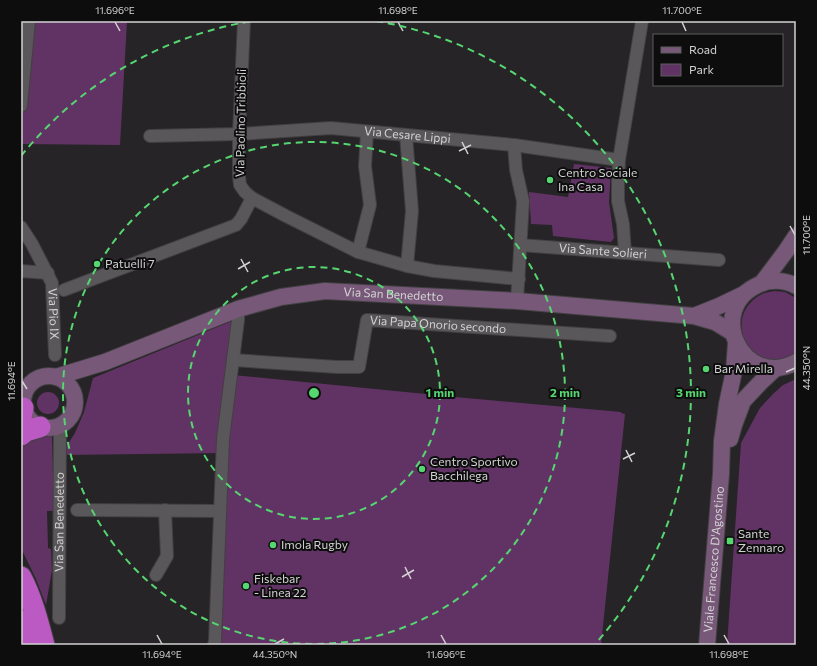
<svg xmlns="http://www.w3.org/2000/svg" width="817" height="666" viewBox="0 0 817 666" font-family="Commissioner,sans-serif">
<rect width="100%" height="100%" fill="#262426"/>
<!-- green -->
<path fill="#613364" d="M32,21H127L120,145L21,144V103Z
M574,164L611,168L609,202L614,238L611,242L553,236L552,225L531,224L529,192L568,197Z
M775,291L785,292L796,298V354C792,356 789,358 785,359C743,368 724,313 762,294C766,292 770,292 775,291Z
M237,319L233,375L466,398L621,412V413L625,414L601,645H215L225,453L61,455L75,433L84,412L93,378Z
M796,379V645H727L741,443L760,408L773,394L783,385Z
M37 403a11 11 0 1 1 22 0a11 11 0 1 1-22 0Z
M45,432L52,434L54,511H47L48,548L51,549L52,570L46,605L36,579L21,548V439Z"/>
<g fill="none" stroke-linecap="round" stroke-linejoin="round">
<!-- street casing -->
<g stroke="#424042" stroke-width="14">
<g id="street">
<path d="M244,21L239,134V176L240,185L245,192L252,198L286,216L358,252L407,266L434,271L519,279"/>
<path d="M21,106L29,21"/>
<path d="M406,135L412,211L407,266"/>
<path id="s1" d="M150,136L239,134L331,128L514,145L619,160"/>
<path d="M514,145L516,170L523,201L517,301"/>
<path id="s2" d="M21,227L32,244L52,283L55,355"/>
<path id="s3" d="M520,245L719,260"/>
<path d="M358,252L370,205L365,166L367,132"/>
<path d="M625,253L623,224L618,201V184L619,160L642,21"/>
<path d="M21,271L48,273"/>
<path d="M64,290L236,225L241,219L252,198"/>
<path id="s4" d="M233,360L337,367H359L367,320L610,336"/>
<path d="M77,510L220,511"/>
<path d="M156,575L167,556L165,510"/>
<path id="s5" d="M59,618L60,425"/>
<path d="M214,645L215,641L223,439L238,320V309"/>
</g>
</g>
<!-- secondary casing -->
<g stroke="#424042" stroke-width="18">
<g id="secondary">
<path d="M762,283L786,251L796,236"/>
<path d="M796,286C786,280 771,279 760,284C703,308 743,391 796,362"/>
<path d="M694,316L719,306L744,294"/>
<circle cx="49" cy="402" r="26"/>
<path id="s6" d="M56,377L105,362L238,309L281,297L325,291L517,301L694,316L715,322L733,333"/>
<path d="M730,439L734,425L743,401L760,383L776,368"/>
<path id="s7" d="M707,645L721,474L722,441L727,404L734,371L736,343"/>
</g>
</g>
<!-- highway casing -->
<g stroke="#424042" stroke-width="23">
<path id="highway" d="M21,417L23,408
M21,435L26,431L40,427
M21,577C32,598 38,622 44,645
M21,621L30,645"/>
</g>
<!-- street -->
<use href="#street" stroke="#5a575a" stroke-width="12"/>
<!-- secondary -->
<use href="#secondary" stroke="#775879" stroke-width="16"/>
<!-- highway -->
<use href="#highway" stroke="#ba5ac2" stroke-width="21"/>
</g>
<!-- ticks -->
<path fill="none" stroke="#d3d2d3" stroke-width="1.5" d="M115,22L120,31M398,22L403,31M682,22L686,31M462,142L468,154M459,151L471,145M790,226L795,235M241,259L248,272M238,269L250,262M786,372L795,368M22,381L27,389M626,450L632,462M623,459L635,453M405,567L411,579M402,577L414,570M157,635L162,644M441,635L446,644M724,635L729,644M275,644L284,639"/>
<!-- distance rings -->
<g fill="none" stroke="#56d671" stroke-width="2" stroke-dasharray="7 5">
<circle cx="314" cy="393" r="126"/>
<circle cx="314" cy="393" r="251"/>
<path d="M21 156A377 377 0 0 1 252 21M376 21A377 377 0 0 1 596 643"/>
</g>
<!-- markers -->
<g fill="#56d671" stroke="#0e0d0e" stroke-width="1.5">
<circle cx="550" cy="180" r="4"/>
<circle cx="97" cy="264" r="4"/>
<circle cx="706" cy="369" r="4"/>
<circle cx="422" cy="469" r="4"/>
<rect x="726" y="537" width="8" height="8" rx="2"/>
<circle cx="273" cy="545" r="4"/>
<circle cx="246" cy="586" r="4"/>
</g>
<g text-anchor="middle" stroke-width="4" stroke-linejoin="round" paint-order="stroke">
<!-- street labels -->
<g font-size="12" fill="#d3d2d3" stroke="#0e0d0e">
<text transform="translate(241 123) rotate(-89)" y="4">Via Paolino Tribbioli</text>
<text dy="4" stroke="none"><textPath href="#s1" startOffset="258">Via Cesare Lippi</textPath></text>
<text dy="4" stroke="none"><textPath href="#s3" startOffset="83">Via Sante Solieri</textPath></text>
<text dy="4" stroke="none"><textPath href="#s6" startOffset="352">Via San Benedetto</textPath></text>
<text dy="4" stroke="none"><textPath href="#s2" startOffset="95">Via Pio IX</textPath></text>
<text dy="4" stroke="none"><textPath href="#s4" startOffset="245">Via Papa Onorio secondo</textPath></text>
<text dy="4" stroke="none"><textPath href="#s5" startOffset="96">Via San Benedetto</textPath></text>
<text dy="4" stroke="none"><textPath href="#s7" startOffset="86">Viale Francesco D'Agostino</textPath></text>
</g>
<!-- poi labels -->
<g font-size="12" fill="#d3d2d3" stroke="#0e0d0e" text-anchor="start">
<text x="558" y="177">Centro Sociale<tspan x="558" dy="14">Ina Casa</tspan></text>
<text x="105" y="268">Patuelli 7</text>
<text x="714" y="373">Bar Mirella</text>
<text x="430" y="466">Centro Sportivo<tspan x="430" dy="14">Bacchilega</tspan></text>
<text x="738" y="538">Sante<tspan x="738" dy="14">Zennaro</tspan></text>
<text x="281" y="549">Imola Rugby</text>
<text x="254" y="583">Fiskebar<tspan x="254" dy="14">- Linea 22</tspan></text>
</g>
</g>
<circle cx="314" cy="393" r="6" fill="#56d671" stroke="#0e0d0e" stroke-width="2"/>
<g font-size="12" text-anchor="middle" font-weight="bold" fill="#56d671" stroke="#0e0d0e" stroke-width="4" stroke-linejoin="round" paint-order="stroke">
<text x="440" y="397">1 min</text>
<text x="565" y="397">2 min</text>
<text x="691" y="397">3 min</text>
</g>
<!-- border -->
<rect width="817" height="666" fill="none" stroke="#0e0d0e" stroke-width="44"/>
<!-- legend -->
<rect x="653" y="34" width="130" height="52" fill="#0e0d0e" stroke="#5d5c5d"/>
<rect x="661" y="47" width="20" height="6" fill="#775879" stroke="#5d5c5d"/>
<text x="689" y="54" font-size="12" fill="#d3d2d3">Road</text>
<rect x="661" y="64" width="20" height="12" fill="#613364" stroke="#5d5c5d"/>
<text x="689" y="74" font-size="12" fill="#d3d2d3">Park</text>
<rect x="22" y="22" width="773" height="622" fill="none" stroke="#d3d2d3" stroke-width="1.5"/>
<g font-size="10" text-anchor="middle" fill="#d3d2d3">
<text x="115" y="14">11.696°E</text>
<text x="398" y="14">11.698°E</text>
<text x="682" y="14">11.700°E</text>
<text transform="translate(806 235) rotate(-90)" y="4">11.700°E</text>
<text transform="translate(806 368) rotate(-90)" y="4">44.350°N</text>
<text transform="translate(11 381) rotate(-90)" y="4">11.694°E</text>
<text x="162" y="658">11.694°E</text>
<text x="275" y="658">44.350°N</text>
<text x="446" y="658">11.696°E</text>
<text x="729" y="658">11.698°E</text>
</g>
</svg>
